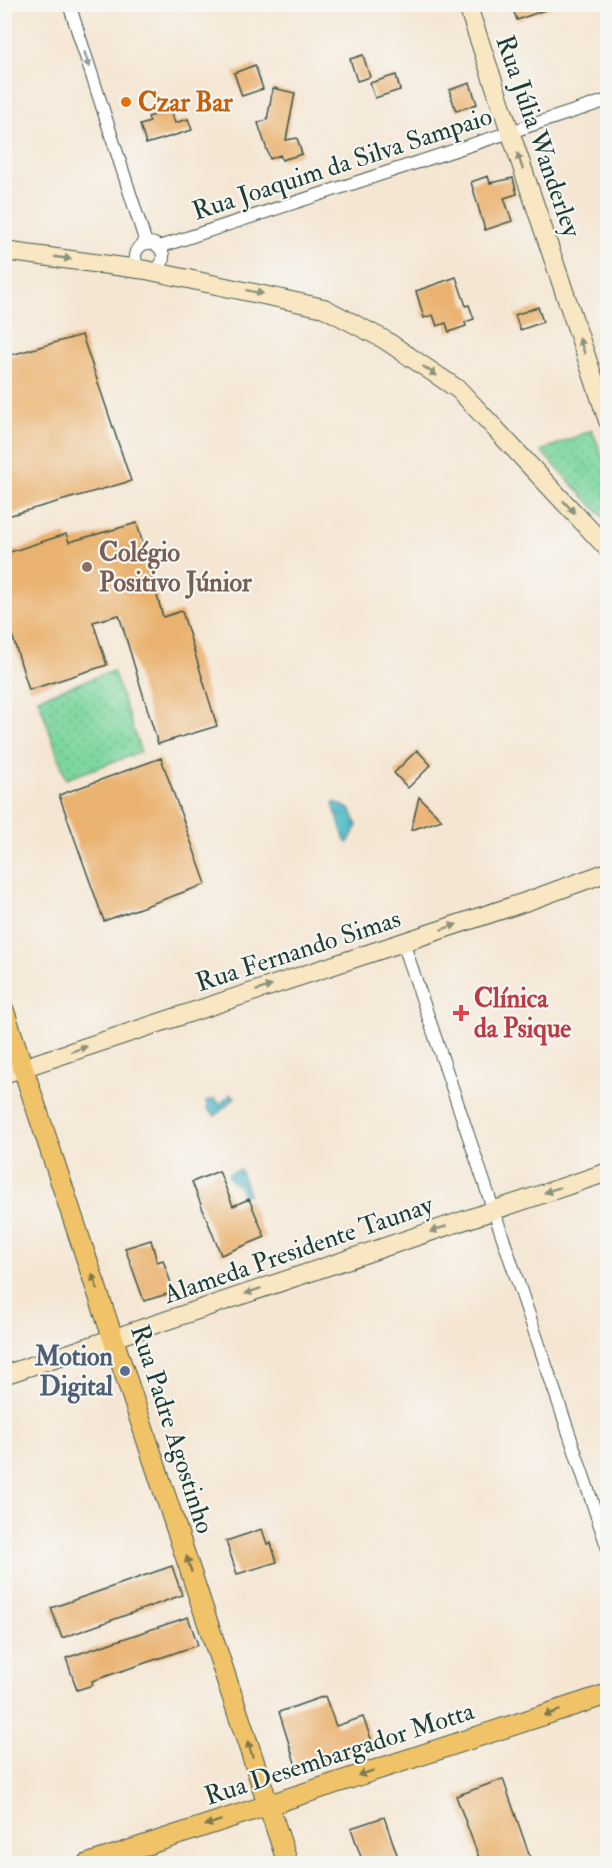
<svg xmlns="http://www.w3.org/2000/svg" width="612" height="1868" viewBox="0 0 612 1868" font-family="'IM FELL Double Pica',serif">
<defs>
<pattern id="green-dots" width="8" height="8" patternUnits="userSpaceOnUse" patternTransform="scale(1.5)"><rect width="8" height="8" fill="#7bd69d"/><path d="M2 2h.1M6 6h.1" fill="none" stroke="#64af81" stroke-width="1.8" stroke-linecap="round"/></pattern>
<pattern id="water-ripples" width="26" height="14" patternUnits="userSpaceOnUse" patternTransform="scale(1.5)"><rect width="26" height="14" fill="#4cb8c7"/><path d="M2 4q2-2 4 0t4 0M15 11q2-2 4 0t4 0" fill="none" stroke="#3f97a2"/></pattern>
</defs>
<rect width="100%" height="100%" fill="#f6f6f2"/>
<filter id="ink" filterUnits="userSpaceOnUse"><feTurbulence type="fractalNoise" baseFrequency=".0167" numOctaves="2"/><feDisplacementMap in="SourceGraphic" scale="12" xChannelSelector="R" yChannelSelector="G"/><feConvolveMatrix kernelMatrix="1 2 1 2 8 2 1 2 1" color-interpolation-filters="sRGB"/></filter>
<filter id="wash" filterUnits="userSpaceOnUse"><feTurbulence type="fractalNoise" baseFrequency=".008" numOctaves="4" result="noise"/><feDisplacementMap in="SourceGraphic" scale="24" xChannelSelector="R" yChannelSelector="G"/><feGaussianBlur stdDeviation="1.35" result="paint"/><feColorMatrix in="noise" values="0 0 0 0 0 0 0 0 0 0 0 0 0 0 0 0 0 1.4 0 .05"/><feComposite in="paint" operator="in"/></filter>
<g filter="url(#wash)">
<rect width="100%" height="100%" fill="#f5e6d3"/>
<!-- green -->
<path fill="url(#green-dots)" stroke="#4d8a68" stroke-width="1.5" d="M592,430L607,468V521L541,451Z
M113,671L141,752L66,779L38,698Z"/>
<!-- water -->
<path fill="url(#water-ripples)" stroke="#367a7e" stroke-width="1.5" d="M335,802L351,810L357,826L348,843L345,841L333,804Z
M231,1094L235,1098L215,1116L208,1109L206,1101L215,1099L220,1104Z
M240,1169L249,1194L243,1196L239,1186L230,1180L228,1174Z"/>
<g id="blocks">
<!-- building -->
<path fill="#eab270" d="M511,4H556V6L517,20Z
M363,55L370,77L357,81L350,59Z
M255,65L263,89L242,96L234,73Z
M396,75L400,90L375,98L370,83Z
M470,83L477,104L456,111L449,90Z
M273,88L295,93L286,140L297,138L302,154L282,160L280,155L270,159L258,123L267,120Z
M171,110L175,123L188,119L192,130L146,144L140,125L150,122L148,117Z
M488,176L490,183L513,178L517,194L504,198L512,221L485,230L471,182Z
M456,277L466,306L469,305L474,319L465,322L466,326L449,332L446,323L437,326L433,315L424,318L416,291Z
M538,307L543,322L520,330L515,315Z
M82,335L131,481L4,517V357Z
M137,523L163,617L182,611L217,726L158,744L119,615L93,622L107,665L29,690L4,609V554L66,534L69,542Z
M417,750L431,765L408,788L394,773Z
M161,758L206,884L104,921L59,795Z
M419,797L442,820L411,830Z
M219,1171L233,1206L249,1199L265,1237L221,1255L192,1182Z
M151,1240L157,1262L163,1260L174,1292L144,1301L125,1248Z
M262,1529L267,1544L271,1543L277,1562L237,1574L226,1541Z
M172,1566L182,1595L62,1638L51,1608Z
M188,1617L198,1645L92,1681L93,1685L77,1690L66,1658Z
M325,1696L336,1726L363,1717L373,1744L297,1769L279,1712Z
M503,1779L532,1863H481L456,1796Z
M384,1817L400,1863H363L351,1828Z"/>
</g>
</g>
<g filter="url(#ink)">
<use href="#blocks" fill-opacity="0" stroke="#3f564c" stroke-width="1.5"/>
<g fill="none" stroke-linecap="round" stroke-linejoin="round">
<!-- minor casing -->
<g stroke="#3f564c" stroke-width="14">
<path id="minor" d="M69,4L146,243
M135 257a14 14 0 1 1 28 0a14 14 0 1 1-28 0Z
M159,247L608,100
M403,942L608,1549"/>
</g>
<!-- secondary casing -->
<g stroke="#3f564c" stroke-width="20">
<path id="secondary" d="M467,4L608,421
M4,251L146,270L324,308L385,340L459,390L608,549
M4,1074L525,902L608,872
M4,1375L608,1172"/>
</g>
<!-- primary casing -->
<g stroke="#3f564c" stroke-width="22">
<path id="primary" d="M4,1011L288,1864
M88,1864L608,1694"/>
</g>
<!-- minor -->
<use href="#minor" stroke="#fff" stroke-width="12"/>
<!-- secondary -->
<use href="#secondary" stroke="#f9e7c3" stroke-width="18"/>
<!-- primary -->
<use href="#primary" stroke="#f1c369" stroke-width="20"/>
</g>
<!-- one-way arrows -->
<defs><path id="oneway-solid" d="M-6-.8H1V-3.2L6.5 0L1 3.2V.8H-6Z" transform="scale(1.5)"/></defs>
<use fill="#8f9e9a" href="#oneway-solid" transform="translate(87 60) rotate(72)"/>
<g fill="#8c927c">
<use href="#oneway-solid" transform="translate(520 161) rotate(-109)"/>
<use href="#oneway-solid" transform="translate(63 258) rotate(8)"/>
<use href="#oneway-solid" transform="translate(255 292) rotate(12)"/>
<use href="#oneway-solid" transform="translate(582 346) rotate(-109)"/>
<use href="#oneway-solid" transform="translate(430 371) rotate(34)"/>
<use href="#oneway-solid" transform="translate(569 507) rotate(47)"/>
<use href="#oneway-solid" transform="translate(449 927) rotate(-18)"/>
<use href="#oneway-solid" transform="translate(264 988) rotate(-18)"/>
<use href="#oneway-solid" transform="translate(79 1049) rotate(-18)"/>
<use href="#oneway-solid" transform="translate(552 1190) rotate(161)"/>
<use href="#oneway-solid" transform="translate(438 1229) rotate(161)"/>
<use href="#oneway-solid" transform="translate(253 1291) rotate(161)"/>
</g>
<g fill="#7d794c">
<use href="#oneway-solid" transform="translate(95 1282) rotate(-109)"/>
<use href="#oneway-solid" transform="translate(189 1564) rotate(-108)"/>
<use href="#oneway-solid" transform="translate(552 1713) rotate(162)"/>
<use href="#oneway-solid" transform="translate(250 1749) rotate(-108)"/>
<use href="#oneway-solid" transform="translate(366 1773) rotate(162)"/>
<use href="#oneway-solid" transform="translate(213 1823) rotate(162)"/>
</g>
</g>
<!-- markers -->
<circle fill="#e8710a" stroke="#f6f6f2" stroke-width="2" cx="126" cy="102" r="6"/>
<circle fill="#8d6e63" stroke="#f6f6f2" stroke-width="2" cx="87" cy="567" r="6"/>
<path fill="#e0444e" stroke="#f6f6f2" stroke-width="2" d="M458 1004h6v6h6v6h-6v6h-6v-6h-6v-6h6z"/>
<circle fill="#5c6f8a" stroke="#f6f6f2" stroke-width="2" cx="125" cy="1371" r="6"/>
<g text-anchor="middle" stroke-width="4.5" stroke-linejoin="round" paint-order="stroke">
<!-- food labels -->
<g font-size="26" font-weight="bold" fill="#c56008" stroke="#f6f6f2" text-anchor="start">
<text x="138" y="111">Czar Bar</text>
</g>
<!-- street labels -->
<g font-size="26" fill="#1f3d34" stroke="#f6f6f2">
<text transform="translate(539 136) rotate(71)" y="9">Rua Júlia Wanderley</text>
<text transform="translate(342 163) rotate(-18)" y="9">Rua Joaquim da Silva Sampaio</text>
<text transform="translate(298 950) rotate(-18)" y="9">Rua Fernando Simas</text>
<text transform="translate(298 1249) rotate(-19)" y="9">Alameda Presidente Taunay</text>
<text transform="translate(173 1429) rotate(72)" y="9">Rua Padre Agostinho</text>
<text transform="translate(339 1753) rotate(-18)" y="9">Rua Desembargador Motta</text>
</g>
<!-- education labels -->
<g font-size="26" font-weight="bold" fill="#785e54" stroke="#f6f6f2" text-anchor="start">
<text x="99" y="561">Colégio<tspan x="99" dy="30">Positivo Júnior</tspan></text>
</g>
<!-- health labels -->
<g font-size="26" font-weight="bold" fill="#be3a42" stroke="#f6f6f2" text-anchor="start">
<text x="474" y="1007">Clínica<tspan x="474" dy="30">da Psique</tspan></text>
</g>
<!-- service labels -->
<g font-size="26" font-weight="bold" fill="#4e5e75" stroke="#f6f6f2" text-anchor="end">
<text x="113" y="1365">Motion<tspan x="113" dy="30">Digital</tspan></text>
</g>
</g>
<!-- margin -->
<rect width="612" height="1868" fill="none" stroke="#f6f6f2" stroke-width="24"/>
</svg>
